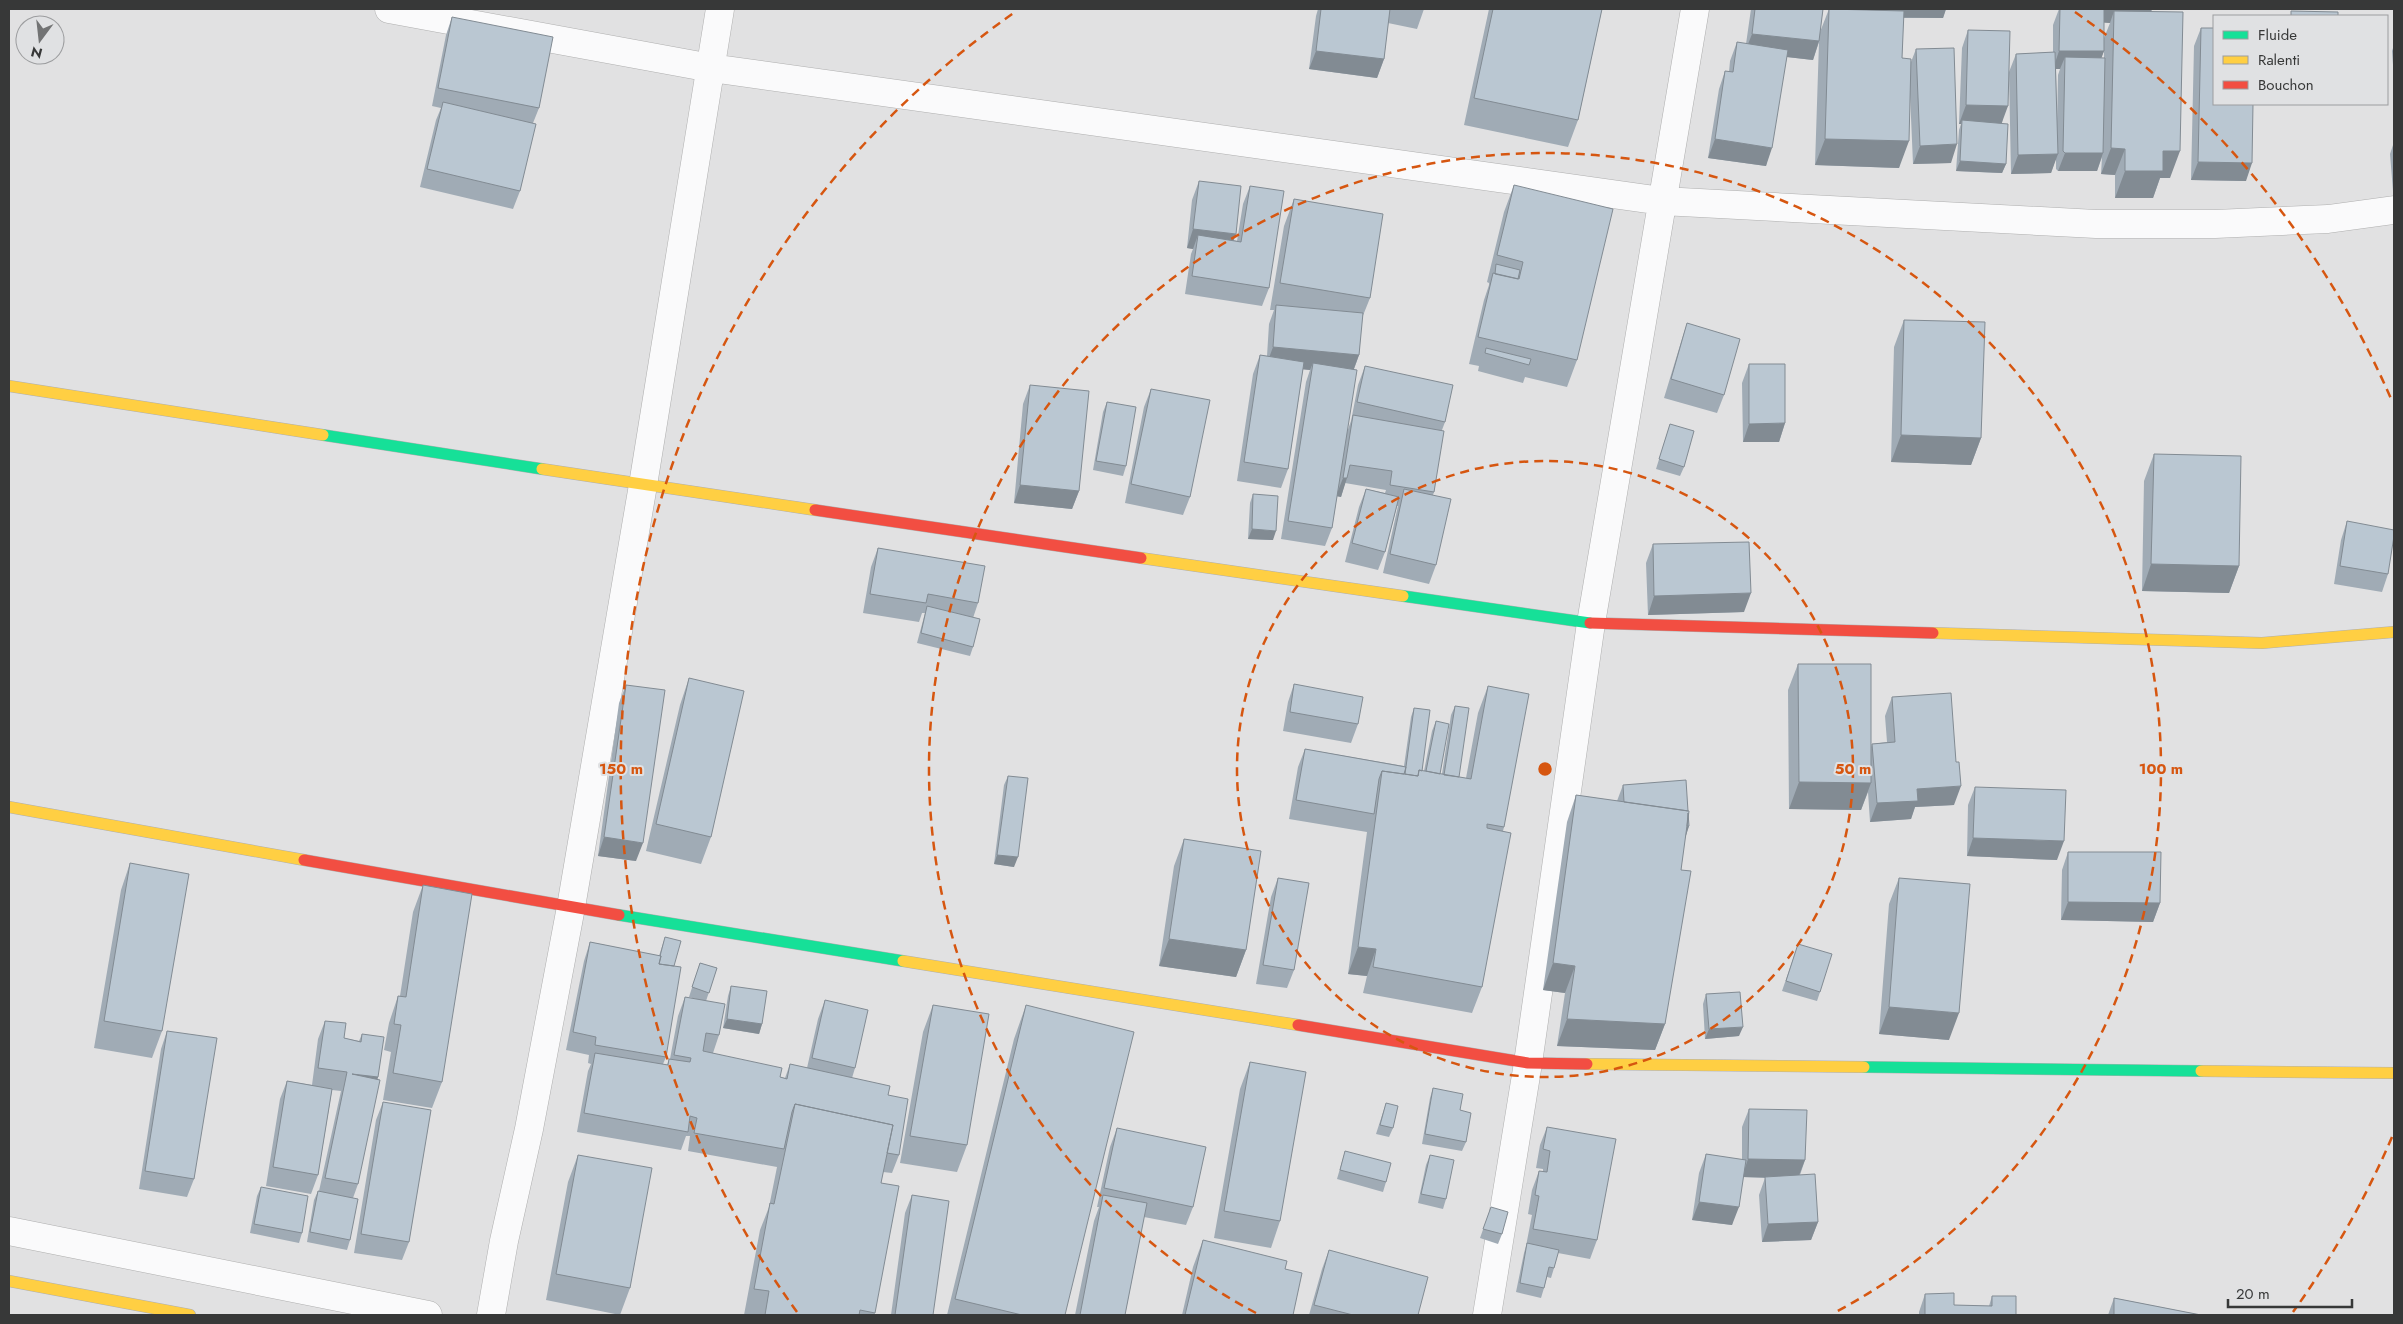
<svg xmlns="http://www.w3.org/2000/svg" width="2403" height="1324" viewBox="0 0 2403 1324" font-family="Jost,sans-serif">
<rect width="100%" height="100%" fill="#e1e1e2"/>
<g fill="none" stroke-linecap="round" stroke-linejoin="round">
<!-- street casing -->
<g stroke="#afafaf" stroke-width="29">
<path id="street" d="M389,9L711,68L1662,201L2096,224H2215L2328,219L2394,210
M9,1231L428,1315
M491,1315L504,1241L529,1129L571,907L643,485L720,9
M1487,1315L1528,1063L1591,623L1695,9"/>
</g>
<!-- fast casing -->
<g stroke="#afafaf" stroke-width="12">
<path id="fast" d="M323,435L542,469
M1403,596L1590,623
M619,915L903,961
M1864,1067L2201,1071"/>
</g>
<!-- slow casing -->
<g stroke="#afafaf" stroke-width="12">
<path id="slow" d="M9,386L323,435
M542,469L815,510
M1141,558L1403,596
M1933,633L2262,643L2394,632
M9,807L304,860
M903,961L1298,1025
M1587,1064L1864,1067
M2201,1071L2394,1073
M9,1281L190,1315"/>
</g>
<!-- jam casing -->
<g stroke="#afafaf" stroke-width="12">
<path id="jam" d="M815,510L1141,558
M1590,623L1933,633
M304,860L619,915
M1298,1025L1528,1063L1587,1064"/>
</g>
<!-- street -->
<use href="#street" stroke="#fafafb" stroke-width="28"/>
<!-- fast -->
<use href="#fast" stroke="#16e098" stroke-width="11"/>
<!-- slow -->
<use href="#slow" stroke="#ffcf43" stroke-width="11"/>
<!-- jam -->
<use href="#jam" stroke="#f24e42" stroke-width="11"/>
</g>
<!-- wall -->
<path fill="#a0abb5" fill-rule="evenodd" d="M1318,9H1424L1417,29L1388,23L1384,59L1377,78L1309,69L1316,16Z
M1489,9H1602L1578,120L1568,147L1464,125Z
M1751,9H1823L1820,32L1829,9H1946L1943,18H1903L1902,58L1911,62L1916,49L1951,163L1913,164L1910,94L1899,168L1815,165L1819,42L1813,60L1787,57L1766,166L1708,158L1719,89L1725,71L1729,72L1730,61L1737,42L1746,44Z
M2059,9H2152L2151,12L2170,178H2160L2153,198H2115V175L2101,174L2102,157L2097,171H2058L2056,169V158L2051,173L2011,174L2009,73L2002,123L2006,164L2002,173L1956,171L1959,130L1961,124H1959L1962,48L1968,30L2009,72L2016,54L2053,52V25ZM2104,22L2110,23L2104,38V58H2101L2104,51ZM2056,69H2060L2058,75L2057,125Z
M452,17L539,108L533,123L520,191L513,209L420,187L436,120L441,108L432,106L446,35Z
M2201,28L2246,181L2191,180L2194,46Z
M2394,45V79L2392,51Z
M2394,142V191H2393L2390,154Z
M1199,181L1233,240L1237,241L1243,204L1250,186L1269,288L1262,306L1185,294L1191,254L1193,249L1187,248L1192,200Z
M1514,185L1577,360L1567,387L1525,377L1523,383L1478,371L1479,366L1469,364L1484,300L1489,285V283L1487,282L1504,212Z
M1294,199L1370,298L1362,318L1359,355L1354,369L1347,432L1351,421L1358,385L1365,366L1445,422L1442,430L1434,492L1433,495L1436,565L1429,584L1383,573L1398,506H1397L1385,552L1378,570L1345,562L1359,507L1366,489L1385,493L1386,490L1345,483L1341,497L1337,496L1332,528L1325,546L1281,539L1306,382L1310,370L1303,369L1288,469L1281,488L1237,481L1253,374L1260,355L1267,356L1269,324L1274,310H1270L1284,226Z
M1904,320L1981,438L1971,465L1891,462L1894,347Z
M1687,323L1724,395L1717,413L1664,398L1681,342Z
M1749,364L1785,423L1779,442H1743L1742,383Z
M1030,385L1079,491L1072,509L1014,503L1023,404Z
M1151,389L1190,497L1183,515L1125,503L1144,407Z
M1107,402L1126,466L1123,476L1093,470L1103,412Z
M1670,424L1684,467L1680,476L1656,469Z
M2154,454L2239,566L2229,593L2142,591L2144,481Z
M1253,494L1273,540L1248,539L1250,503Z
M2347,521L2388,574L2382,592L2334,584L2341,540Z
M1653,544L1744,612L1648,615L1646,563Z
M878,548L978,603L973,618V647L970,656L917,643L925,613H922L919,622L863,613L871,567Z
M1798,664L1871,747L1872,744L1887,742L1885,716L1892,697L1954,805L1915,807L1911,819L1870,822L1868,792L1861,810L1789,809L1788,690Z
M689,678L711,837L701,864L646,851L680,705Z
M1294,684L1358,724L1351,743L1283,731L1288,702Z
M626,685L636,861L598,856L619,703Z
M1488,686L1504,827L1503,831L1482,987L1472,1013L1363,993L1367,976L1348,974L1367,832L1289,819L1298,767L1305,749L1404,766L1411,717L1414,708L1422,771H1424L1432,731L1436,721L1440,774H1442L1451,715L1455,706L1459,777L1466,778L1478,713Z
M1008,776L1014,867L994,864L1004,785Z
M1623,785L1688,813L1689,826L1685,838L1681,870L1665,1024L1655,1050L1557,1046L1565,993L1543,990L1567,822L1576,795L1617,801Z
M1975,787L2057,860L1967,856L1968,805Z
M1184,839L1246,950L1236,977L1159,966L1174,866Z
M2068,852L2160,903L2153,922L2061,920L2062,870Z
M130,863L162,1031L152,1058L94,1048L121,890Z
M1278,878L1294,970L1287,988L1256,984L1271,897Z
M1899,878L1949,1040L1879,1034L1889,904Z
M423,885L442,1082L432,1108L383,1100L391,1052L384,1050L389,1023L398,996H400L413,912Z
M665,937L674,966L666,1057L663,1064L667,1065L669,1059H670L678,1016L685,997L696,999L689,997L700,963L717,968L706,1001L719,1035L713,1053L780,1077L785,1078L790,1064L807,1068L818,1019L825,1000L855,1068L852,1078L888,1095L899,1155L892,1173L883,1172L881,1183L875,1313L874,1315H744L760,1230L769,1207L777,1167L688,1151L690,1136H686L681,1150L577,1132L588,1071L591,1064L588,1063L589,1055L566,1050L584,961L590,942L659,956Z
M1795,953L1820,992L1817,1001L1782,991Z
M731,986L762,1024L759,1034L723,1028L728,996Z
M1706,994L1739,1036L1705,1039L1703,1004Z
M933,1005L967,1145L957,1172L900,1163L923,1032Z
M1026,1005L1065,1315H947L1014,1039Z
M325,1021L344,1038L359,1041L362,1034L378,1077L358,1184L353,1198L350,1240L347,1250L307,1242L314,1200L318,1191H319L341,1091L332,1090L318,1175L311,1194L266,1186L280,1099L287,1081L312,1085L318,1039Z
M167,1031L194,1179L187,1197L139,1189L161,1049Z
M1250,1062L1280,1221L1271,1248L1214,1238L1240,1089Z
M1433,1088L1460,1110L1466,1142L1462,1151L1422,1144L1430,1098Z
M383,1102L409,1242L402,1260L354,1253L376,1120Z
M1386,1103L1393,1128L1389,1137L1376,1134Z
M1749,1109L1805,1160L1800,1175L1818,1222L1811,1240L1762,1242L1759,1195L1765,1178L1743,1177L1732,1225L1692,1220L1699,1173L1706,1154L1742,1160V1127Z
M1547,1127L1597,1240L1590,1259L1558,1253L1554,1268L1551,1278L1547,1277L1544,1288L1541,1298L1516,1292L1524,1253L1526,1246L1532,1215L1528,1214L1532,1190L1539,1171L1543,1172V1169L1536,1168L1540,1145Z
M1117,1128L1193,1207L1186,1225L1144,1217L1125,1315H1075L1094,1221L1099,1207H1097L1110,1147Z
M1345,1151L1386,1182L1383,1192L1337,1179Z
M578,1155L630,1288L620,1315L546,1300L568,1182Z
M1430,1155L1446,1199L1443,1209L1418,1203L1426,1165Z
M261,1187L302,1233L299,1243L250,1233L257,1196Z
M912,1195L933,1315H891L905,1213Z
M1491,1207L1502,1234L1498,1244L1480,1238Z
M1203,1240L1285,1269L1293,1315H1182L1193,1267Z
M1329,1250L1418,1315H1309L1322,1269Z
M1925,1294L1954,1305L1989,1306L1992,1296L2016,1315H1919V1312Z
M2114,1298L2201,1315H2108Z"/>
<!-- shaded-wall -->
<path fill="#828b93" d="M1854,9H1946L1943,18L1852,17Z
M2096,9H2152L2146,25L2114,11L2110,23L2092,22Z
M1752,34L1819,41L1813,60L1745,52Z
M1316,51L1384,59L1377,78L1309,69Z
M2059,51H2104L2097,70L2065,57L2060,69H2053Z
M1966,105L2008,106L2001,125L1962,120L1961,124H1959Z
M1715,139L1772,148L1766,166L1708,158Z
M1825,139L1909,141L1899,168L1815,165Z
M1957,144L1951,163L1913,164L1920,146Z
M2111,148L2125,149L2115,175L2101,174Z
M2163,151H2180L2170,178H2160L2153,198H2115L2125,171Z
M2065,153H2103L2097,171H2058Z
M2058,154L2051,173L2011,174L2018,155Z
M1960,161L2006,164L2002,173L1956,171Z
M2198,162L2252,163L2246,181L2191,180Z
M1193,229L1236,234L1229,253L1198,235L1193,249L1187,248Z
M1273,347L1359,355L1352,374L1313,363L1310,370L1266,366Z
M1785,423L1779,442H1743L1749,424Z
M1901,435L1981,438L1971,465L1891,462Z
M1343,478H1347L1341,497L1336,496Z
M1020,485L1079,491L1072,509L1014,503Z
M1252,529L1276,531L1273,540L1248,539Z
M2151,564L2239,566L2229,593L2142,591Z
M1751,593L1744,612L1648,615L1654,596Z
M1799,782L1871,783L1861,810L1789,809Z
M1961,786L1954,805L1915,807L1911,819L1870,822L1877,803L1917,789Z
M1689,826L1683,845L1685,827Z
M604,837L643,843L636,861L598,856Z
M1973,838L2064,841L2057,860L1967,856Z
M997,855L1018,857L1014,867L994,864Z
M2068,902L2160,903L2153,922L2061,920Z
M1169,939L1246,950L1236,977L1159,966Z
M1358,947L1376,949L1367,976L1348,974Z
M1553,963L1575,966L1565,993L1543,990Z
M1889,1007L1959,1013L1949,1040L1879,1034Z
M727,1019L762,1024L759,1034L723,1028Z
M1567,1019L1665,1024L1655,1050L1557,1046Z
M1743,1027L1739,1036L1705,1039L1709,1029Z
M352,1074L378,1077L371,1096Z
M1748,1159L1805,1160L1798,1178L1742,1177Z
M1699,1202L1739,1207L1732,1225L1692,1220Z
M1818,1222L1811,1240L1762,1242L1768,1224Z"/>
<!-- building -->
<path fill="#bac7d2" stroke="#828b93" d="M1321,9H1390L1384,59L1316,51Z
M1493,9H1602L1578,120L1474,98Z
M1755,9H1823L1819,41L1752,34Z
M1829,9L1904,11L1902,58L1911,59L1909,141L1825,139Z
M2060,9H2104V51H2059Z
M2114,11L2183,12L2180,151H2163V171H2125V149L2111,148Z
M2291,11L2338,12V16H2291Z
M452,17L553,37L539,108L438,88Z
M2201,28H2214V104H2253L2252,163L2198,162Z
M1968,30L2010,31L2008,106L1966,105Z
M1737,42L1788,50L1772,148L1715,139L1725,71L1733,72Z
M1954,48L1957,144L1920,146L1916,49Z
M2055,52L2058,154L2018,155L2016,54Z
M2065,57L2105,58L2103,153H2065L2063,151Z
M443,102L536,124L520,191L427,169Z
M1962,120L2008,124L2006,164L1960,161Z
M1199,181L1241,186L1236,234L1193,229Z
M1514,185L1613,209L1577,360L1478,337L1493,273L1519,279L1523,262L1497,255Z
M1250,186L1284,191L1269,288L1192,276L1198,235L1241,242Z
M1294,199L1383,214L1370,298L1280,283Z
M1496,264L1520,270L1518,279L1495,274Z
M1276,305L1363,313L1359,355L1273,347Z
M1904,320L1985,322L1981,438L1901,435Z
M1687,323L1740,339L1724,395L1671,379Z
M1486,348L1531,359L1529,365L1485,353Z
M1260,355L1304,362L1288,469L1244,462Z
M1313,363L1357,370L1332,528L1288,521Z
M1749,364H1785V423L1749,424Z
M1365,366L1453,385L1445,422L1357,402Z
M1030,385L1089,391L1079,491L1020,485Z
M1151,389L1210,400L1190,497L1131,484Z
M1107,402L1136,407L1126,466L1096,461Z
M1353,415L1444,431L1434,492L1390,485L1392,471L1350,465L1347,478H1343Z
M1670,424L1694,431L1684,467L1659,459Z
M2154,454L2241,456L2239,566L2151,564Z
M1366,489L1399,497L1385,552L1352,543Z
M1404,489L1451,499L1436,565L1390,554Z
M1253,494L1278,496L1276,531L1252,529Z
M2347,521L2394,530V536L2388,574L2340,566Z
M1749,542L1751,593L1654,596L1653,544Z
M878,548L985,566L978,603L928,594L926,603L870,594Z
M927,606L980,619L973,647L921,633Z
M1798,664H1871V783L1799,782Z
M689,678L744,691L711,837L656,824Z
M1294,684L1363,697L1358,724L1290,712Z
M626,685L665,690L643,843L604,837Z
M1488,686L1529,694L1504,827L1487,824V828L1511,833L1482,987L1373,967L1376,949L1358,947L1382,771L1418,776L1419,770L1471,779Z
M1951,693L1956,762H1959L1961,786L1917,789L1918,801L1877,803L1872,744L1895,742L1892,697Z
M1455,706L1469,708L1459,777L1444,775Z
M1414,708L1430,710L1422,771L1419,770L1418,776L1405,774Z
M1436,721L1449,724L1440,774L1426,771Z
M1305,749L1406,767L1404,774L1382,771L1379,779L1374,814L1296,800Z
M1008,776L1028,778L1018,857L997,855Z
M1686,780L1688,811L1624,802L1623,785Z
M1975,787L2066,790L2064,841L1973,838Z
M1576,795L1689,811L1681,870L1691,871L1665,1024L1567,1019L1575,966L1553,963Z
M1688,813L1689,826H1687Z
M1184,839L1261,851L1246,950L1169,939Z
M2068,852H2161L2160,903L2068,902Z
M130,863L189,874L162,1031L104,1021Z
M1278,878L1309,883L1294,970L1263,965Z
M1899,878L1970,884L1959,1013L1889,1007Z
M423,885L472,894L442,1082L393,1073L401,1025L394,1024L398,996L406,997Z
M665,937L681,941L674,966L659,964L661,956H660Z
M590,942L661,956L659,964L681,967L666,1057L595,1045L596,1037L573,1032Z
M1798,944L1832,954L1820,992L1786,981Z
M700,963L717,968L709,993L692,987Z
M731,986L767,991L762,1024L727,1019Z
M1740,992L1743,1027L1709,1029L1706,994Z
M685,997L725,1004L719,1035L706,1033L703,1051L782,1068L780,1077L787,1079L790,1064L890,1086L888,1095L908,1099L899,1155L887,1153L893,1125L795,1104L792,1112L784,1149L694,1133L697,1118L690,1116L688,1132L584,1113L595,1053L668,1065L669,1059L690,1062L691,1058L674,1055Z
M825,1000L868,1010L855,1068L812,1058Z
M933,1005L989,1014L967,1145L910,1136Z
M1026,1005L1134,1032L1065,1315H1022L955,1299Z
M325,1021L346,1023L344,1038L361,1042L362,1034L384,1037L378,1077L352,1074L380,1080L358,1184L325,1178L347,1072L318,1068Z
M167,1031L217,1038L194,1179L145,1171Z
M1250,1062L1306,1072L1280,1221L1224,1211Z
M287,1081L332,1089L318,1175L273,1167Z
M1433,1088L1463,1094L1460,1110L1471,1113L1466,1142L1425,1134Z
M383,1102L431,1110L409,1242L361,1234Z
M1386,1103L1398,1106L1393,1128L1380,1125Z
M795,1104L893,1125L881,1183L899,1186L875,1313L860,1310L859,1315H765L769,1291L754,1289L770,1203L774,1204Z
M1749,1109L1807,1110L1805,1160L1748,1159Z
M1547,1127L1616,1139L1597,1240L1533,1229L1539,1196L1535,1195L1539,1171L1547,1172L1550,1151L1543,1149Z
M1117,1128L1206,1147L1193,1207L1104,1188Z
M1345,1151L1391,1163L1386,1182L1340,1170Z
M1706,1154L1746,1160L1739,1207L1699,1202Z
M578,1155L652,1168L630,1288L556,1274Z
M1430,1155L1454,1160L1446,1199L1421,1194Z
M1815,1174L1818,1222L1768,1224L1765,1177Z
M261,1187L308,1196L302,1233L254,1224Z
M318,1191L358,1199L350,1240L310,1232Z
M912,1195L949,1201L933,1315H895Z
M1103,1195L1147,1203L1125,1315H1080Z
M1491,1207L1508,1212L1502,1234L1483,1229Z
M1203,1240L1287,1261L1285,1269L1302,1273L1293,1315H1185Z
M1527,1243L1559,1250L1554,1268L1549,1267L1544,1288L1520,1283Z
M1329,1250L1428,1277L1418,1315H1353L1314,1305Z
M1954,1293V1305L1992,1306V1296H2016V1315H1925V1294Z
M2114,1298L2201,1315H2114Z"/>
<!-- distance rings -->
<g fill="none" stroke="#d65610" stroke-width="2.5" stroke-dasharray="9 6">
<circle cx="1545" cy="769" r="308"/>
<path d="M1256 1313A616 616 0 1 1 1834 1313"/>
<path d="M2392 1137A924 924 0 0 1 2293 1312M797 1312A924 924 0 0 1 1015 12M2075 12A924 924 0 0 1 2392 401"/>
</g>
<circle cx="1545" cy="769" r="8" fill="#d65610" stroke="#e0e1e3" stroke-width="2.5"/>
<g font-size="15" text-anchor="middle" font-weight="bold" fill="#d65610" stroke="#e0e1e3" stroke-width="4" stroke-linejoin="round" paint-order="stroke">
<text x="1853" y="774">50 m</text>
<text x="2161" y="774">100 m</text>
<text x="621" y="774">150 m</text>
</g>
<!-- border -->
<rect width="2403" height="1324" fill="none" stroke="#373838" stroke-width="20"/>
<!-- legend -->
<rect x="2213" y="15" width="175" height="90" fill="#e0e1e3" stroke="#9c9d9f"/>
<rect x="2223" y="31" width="25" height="8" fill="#16e098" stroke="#9c9d9f"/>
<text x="2258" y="40" font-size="15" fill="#373838">Fluide</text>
<rect x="2223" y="56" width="25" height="8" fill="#ffcf43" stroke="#9c9d9f"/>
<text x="2258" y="65" font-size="15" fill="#373838">Ralenti</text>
<rect x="2223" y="81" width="25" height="8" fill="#f24e42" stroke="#9c9d9f"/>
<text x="2258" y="90" font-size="15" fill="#373838">Bouchon</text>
<!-- north arrow -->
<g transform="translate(40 40) rotate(195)"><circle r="24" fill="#e0e1e3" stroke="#9c9d9f"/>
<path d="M0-4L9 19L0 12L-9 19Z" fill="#727374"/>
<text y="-8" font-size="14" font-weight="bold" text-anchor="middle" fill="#373838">N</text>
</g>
<!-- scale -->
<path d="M2228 1299v8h124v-8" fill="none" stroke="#373838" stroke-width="2.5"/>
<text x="2236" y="1299" font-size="15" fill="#373838" stroke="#e0e1e3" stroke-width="4" paint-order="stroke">20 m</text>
</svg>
